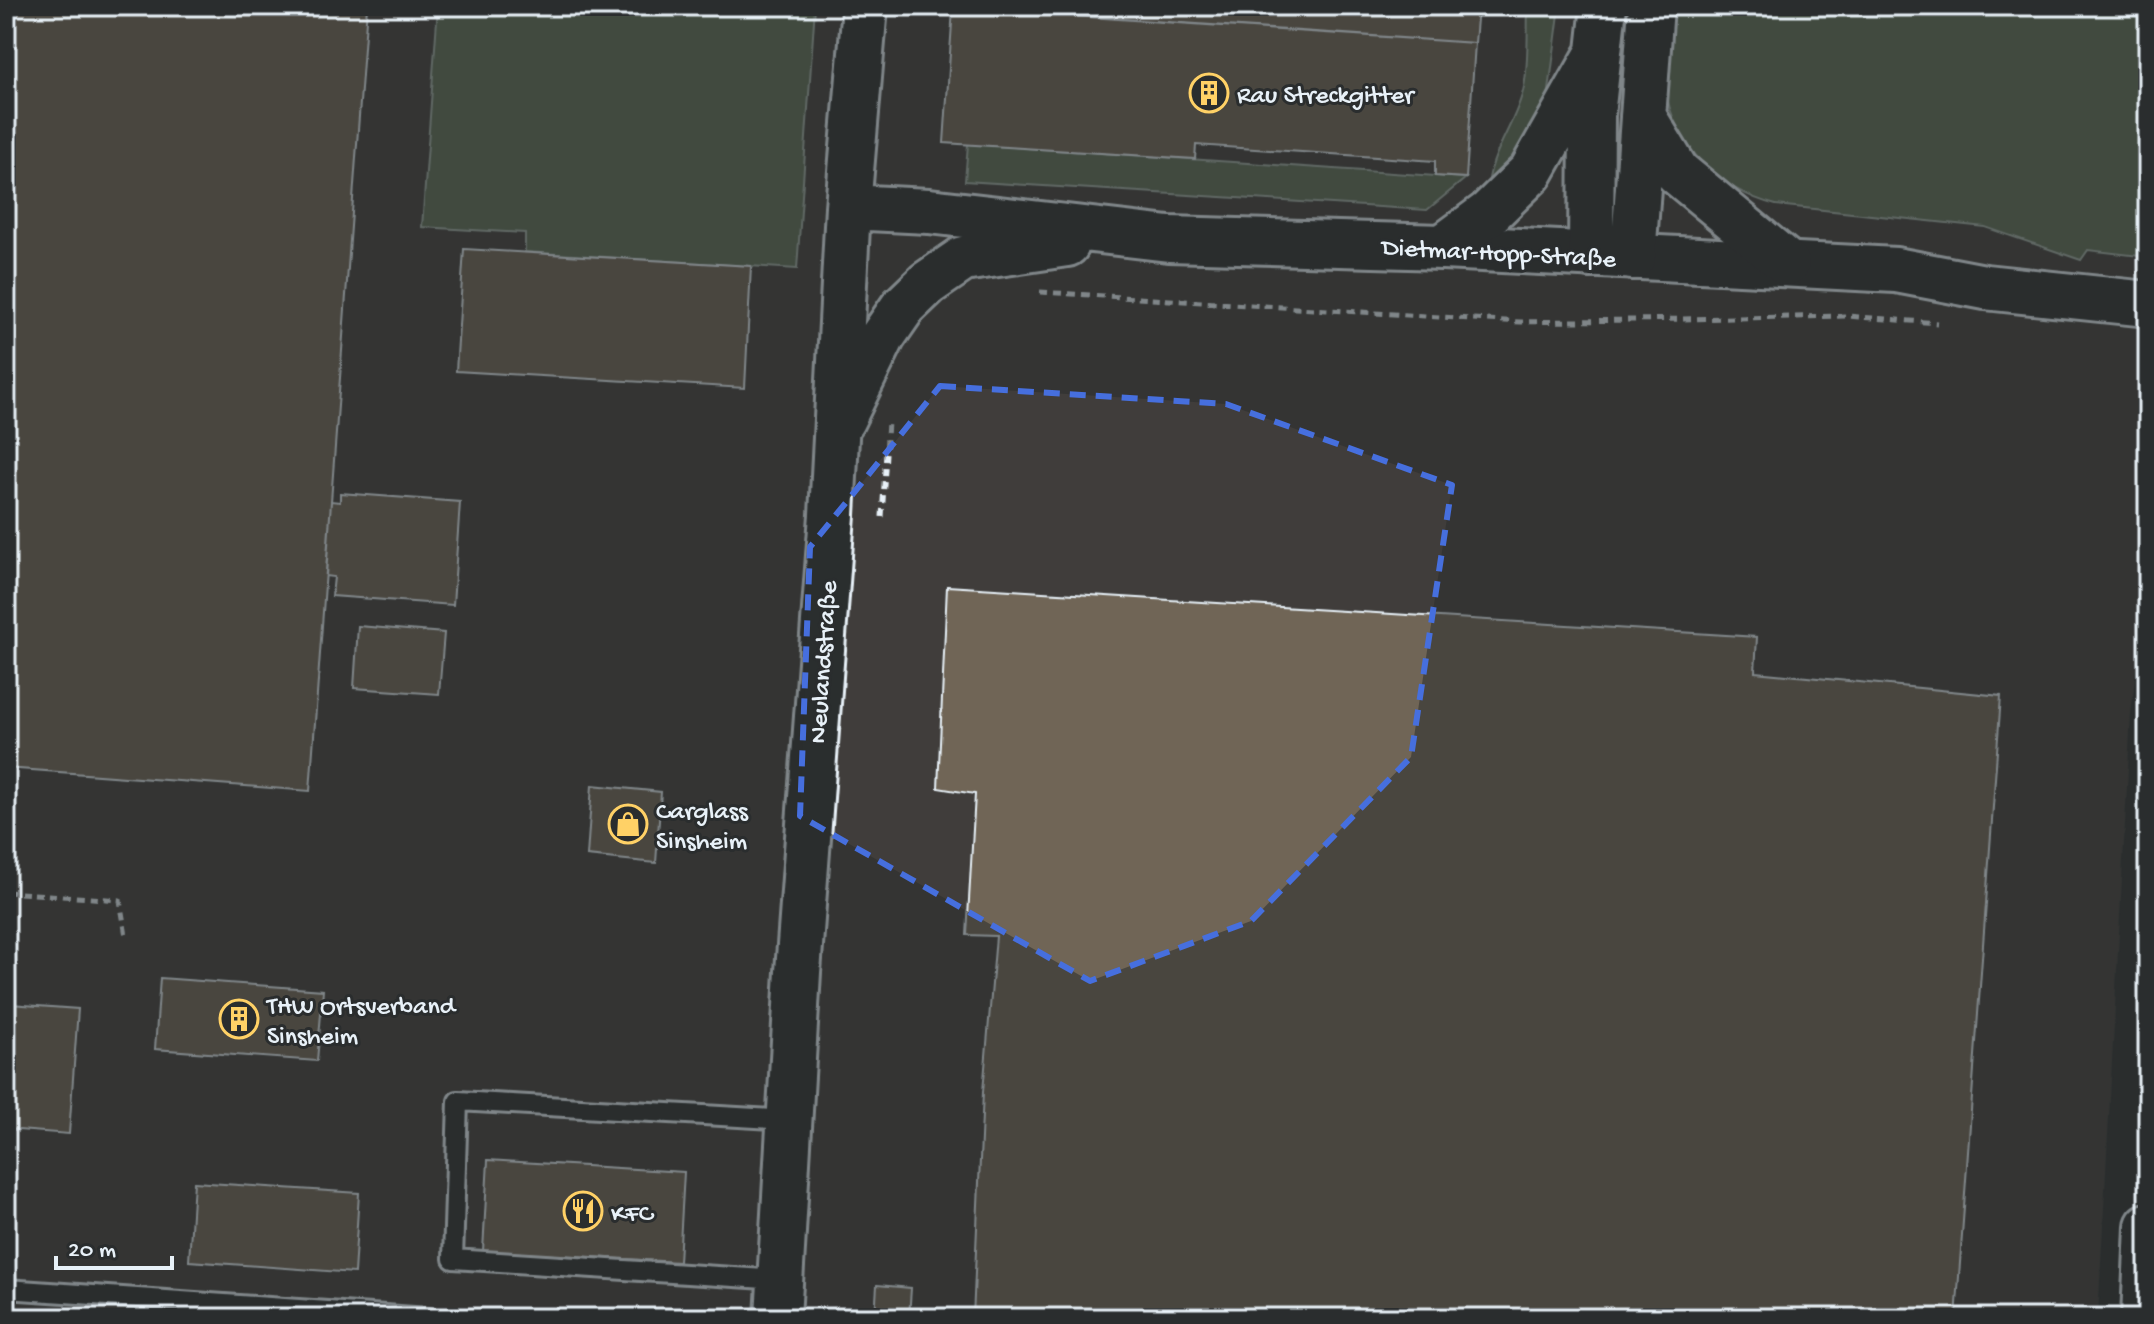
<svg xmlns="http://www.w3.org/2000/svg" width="2154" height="1324" viewBox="0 0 2154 1324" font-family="'Gochi Hand',sans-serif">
<rect width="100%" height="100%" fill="#2a2d2e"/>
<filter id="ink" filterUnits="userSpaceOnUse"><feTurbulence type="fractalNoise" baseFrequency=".0125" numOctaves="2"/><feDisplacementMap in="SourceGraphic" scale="16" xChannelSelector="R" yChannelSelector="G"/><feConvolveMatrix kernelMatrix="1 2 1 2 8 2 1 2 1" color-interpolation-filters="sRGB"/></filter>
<g filter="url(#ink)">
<!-- built -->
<path fill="#3f3e3a" d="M6,6H2148V564L2131,714L2098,1318H6Z"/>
<!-- green -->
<path fill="#5d6d56" stroke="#a2afa7" stroke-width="2" d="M438,6H815L797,269L525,252V233L422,227Z
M1528,6H1560L1547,106L1523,156L1488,192C1487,156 1517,123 1524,87C1529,61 1527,32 1528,6Z
M1669,6H2148V257L2088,250L2081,260L1985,227L1776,205C1719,190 1674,147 1665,87C1662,61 1668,32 1669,6Z
M968,144L1466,178L1427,210L965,181Z"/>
<!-- building -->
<path fill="#6f6556" stroke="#e8f1f8" stroke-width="2" d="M6,6H367L310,791L6,768Z
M1096,6H1478L1475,43L1095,17Z
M953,8L1475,43L1466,178L1435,176V161L1196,145L1195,159L944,143Z
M464,249L751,266L745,388L456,371Z
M340,493L460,502L453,605L332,596L334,577L326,576L331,501L340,502Z
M947,586L1757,637L1755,672L2001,696L1956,1318H973L983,1092L996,936L967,935L975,794L938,788Z
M358,626L444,633L439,694L354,688Z
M592,785L661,792L656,863L587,856Z
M160,978L323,990L317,1061L155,1049Z
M10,1004L78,1009L69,1134L6,1129V1027Z
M488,1160L684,1172L679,1262L483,1251Z
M194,1182L359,1193L354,1273L189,1261Z
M877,1285L911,1288L909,1318H875Z"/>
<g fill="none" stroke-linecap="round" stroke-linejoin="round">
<!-- lane casing -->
<g stroke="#e8f1f8" stroke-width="24">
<path id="lane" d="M780,1280L453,1259L458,1101L790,1120
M6,1289L429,1318"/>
</g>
<!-- secondary casing -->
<g stroke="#e8f1f8" stroke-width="50">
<path id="secondary" d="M848,207L929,211L1169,239L1443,247L1896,270L1985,287L2148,304
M842,420L883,336L903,307L928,283L963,259L1067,244
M778,1318L798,972L832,515L848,207L865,6"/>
</g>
<!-- highway casing -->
<g stroke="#e8f1f8" stroke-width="50">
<path id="highway" d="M1643,116L1677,172L1787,263
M1443,247L1489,213L1531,172L1599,52
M1591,255L1592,115L1604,6
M1633,257L1651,6
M2144,1318L2148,1226"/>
</g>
<!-- path -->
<path stroke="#e8f1f8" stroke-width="5" stroke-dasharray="8 6" stroke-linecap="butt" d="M1040,292L1521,322L1847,316L1937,323
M882,517L888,422
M6,892L120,900L126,936"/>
<!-- lane -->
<use href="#lane" stroke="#2a2d2e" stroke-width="18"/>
<!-- secondary -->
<use href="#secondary" stroke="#2a2d2e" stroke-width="44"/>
<!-- highway -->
<use href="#highway" stroke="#2a2d2e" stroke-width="44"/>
</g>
</g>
<!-- marked area -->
<path d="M0 0H2154V1324H0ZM940,386L1226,404L1452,485L1411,757L1251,921L1090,981L800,816L810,547Z" fill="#2a2d2e" fill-opacity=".55" fill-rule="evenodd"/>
<path fill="none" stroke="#466fde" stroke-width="6" stroke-dasharray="16 10" stroke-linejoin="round" d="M940,386L1226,404L1452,485L1411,757L1251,921L1090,981L800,816L810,547Z"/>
<!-- icons -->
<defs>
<g id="building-ring" transform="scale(2)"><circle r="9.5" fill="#2a2d2e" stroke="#ffd166" stroke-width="1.5"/><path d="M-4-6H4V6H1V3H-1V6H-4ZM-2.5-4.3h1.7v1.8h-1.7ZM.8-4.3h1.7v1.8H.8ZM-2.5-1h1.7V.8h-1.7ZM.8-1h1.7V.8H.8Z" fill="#ffd166"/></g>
<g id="shop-ring" transform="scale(2)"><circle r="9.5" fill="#2a2d2e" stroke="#ffd166" stroke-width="1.5"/><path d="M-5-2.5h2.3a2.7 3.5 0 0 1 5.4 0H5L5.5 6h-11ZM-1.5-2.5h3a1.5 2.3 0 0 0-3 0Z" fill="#ffd166"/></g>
<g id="restaurant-ring" transform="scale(2)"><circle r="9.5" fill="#2a2d2e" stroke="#ffd166" stroke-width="1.5"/><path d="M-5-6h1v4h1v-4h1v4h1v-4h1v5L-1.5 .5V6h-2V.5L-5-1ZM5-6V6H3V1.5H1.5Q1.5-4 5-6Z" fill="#ffd166"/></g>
</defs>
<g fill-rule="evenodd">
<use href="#building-ring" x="1209" y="93"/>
<use href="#shop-ring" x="628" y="824"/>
<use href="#building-ring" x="239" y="1019"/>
<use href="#restaurant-ring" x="583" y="1211"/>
</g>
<g text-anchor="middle" stroke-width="6" stroke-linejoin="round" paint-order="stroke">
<!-- poi labels -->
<g font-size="26" fill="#e8f1f8" stroke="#2a2d2e" text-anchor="start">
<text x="1237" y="102">Rau Streckgitter</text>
<text x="656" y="818">Carglass<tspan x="656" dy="30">Sinsheim</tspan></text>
<text x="267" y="1013">THW Ortsverband<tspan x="267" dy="30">Sinsheim</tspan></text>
<text x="611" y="1220">KFC</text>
</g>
<!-- street labels -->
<g font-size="26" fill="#e8f1f8" stroke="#2a2d2e">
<text transform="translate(1499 251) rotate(3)" y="9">Dietmar-Hopp-Straße</text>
<text transform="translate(821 662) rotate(-86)" y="9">Neulandstraße</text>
</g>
</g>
<!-- margin -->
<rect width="2154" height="1324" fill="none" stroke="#2a2d2e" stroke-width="32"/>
<rect x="16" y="16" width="2122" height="1292" fill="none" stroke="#e8f1f8" stroke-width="3" filter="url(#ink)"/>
<!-- scale -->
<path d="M56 1256v12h116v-12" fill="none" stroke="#e8f1f8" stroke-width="4"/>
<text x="68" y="1256" font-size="24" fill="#e8f1f8" stroke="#2a2d2e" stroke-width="6" paint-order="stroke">20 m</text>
</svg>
